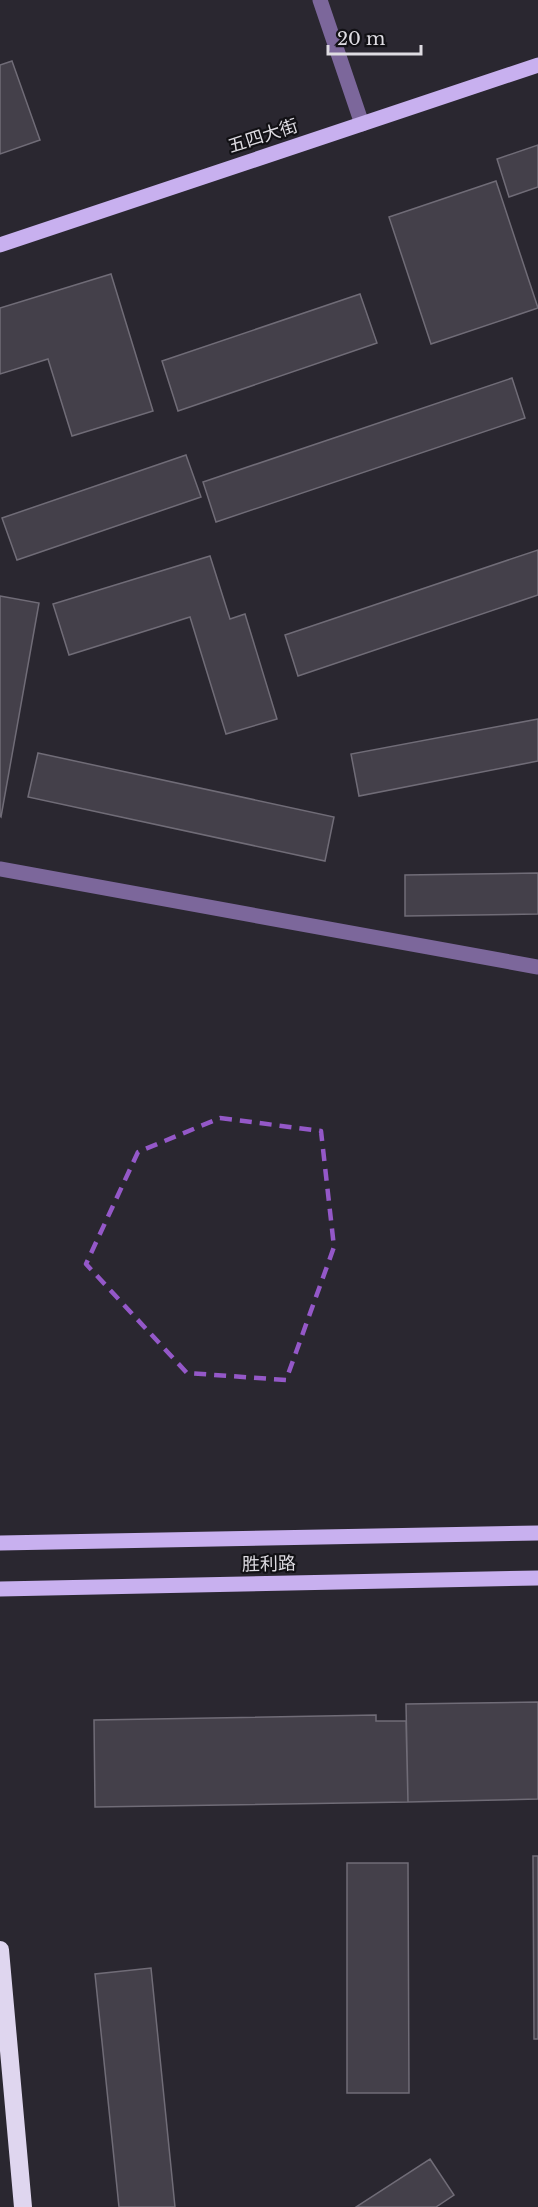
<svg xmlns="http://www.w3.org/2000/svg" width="538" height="2207" font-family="'Libre Baskerville','Noto Sans SC',serif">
<rect width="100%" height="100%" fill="#2a2730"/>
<!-- building -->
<path fill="#44404a" stroke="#706c77" stroke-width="1.5" d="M12 61 40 140 0 154V65Z
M538 145V187L509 197 497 159Z
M496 181 538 308 431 344 389 217Z
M111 274 153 411 72 436 48 359 0 374V308Z
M360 294 377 343 178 411 162 361Z
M512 378 525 418 216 522 203 482Z
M186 455 201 497 17 560 2 518Z
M538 550V595L298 676 285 635Z
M210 556 230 619 245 614 277 719 226 734 190 617 69 655 53 604Z
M0 596 39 603 1 817 0 816Z
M538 719V761L359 796 351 754Z
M38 753 334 817 325 861 28 797Z
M538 873V914L405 916V875Z
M538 1702V1799L408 1802 406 1704Z
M376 1715V1721H406L408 1802 95 1807 94 1720Z
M533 1856H538V2039H534Z
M347 1863H408L409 2093H347Z
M151 1968 175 2207H119L95 1974Z
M430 2159 454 2195 436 2207H356Z"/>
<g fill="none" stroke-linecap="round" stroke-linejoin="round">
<!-- minor -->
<path stroke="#7c679b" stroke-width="15" d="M320 0 362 124
M0 869 538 967"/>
<!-- major -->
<path stroke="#c8b0ef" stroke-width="15" d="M0 245 538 65
M0 1543 538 1533
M0 1589 538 1578"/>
<!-- highway -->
<path stroke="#dfd6ef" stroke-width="18" d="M0 1950 23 2207"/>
</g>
<!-- marked area -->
<path fill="none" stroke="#9458c8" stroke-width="4.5" stroke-dasharray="12 8" stroke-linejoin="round" d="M220 1118 321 1131 334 1247 286 1380 187 1373 86 1264 138 1152Z"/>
<g text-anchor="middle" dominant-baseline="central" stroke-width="4.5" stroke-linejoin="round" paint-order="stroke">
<!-- street labels -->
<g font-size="18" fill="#dedce2" stroke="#121115">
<text transform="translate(263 136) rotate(-18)">五四大街</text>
<text transform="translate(269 1564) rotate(-1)">胜利路</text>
</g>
</g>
<!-- scale -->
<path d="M328 45v9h93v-9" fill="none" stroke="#dedce2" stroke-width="3"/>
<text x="337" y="45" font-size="18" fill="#dedce2" stroke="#121115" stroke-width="4.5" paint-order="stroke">20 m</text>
</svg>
